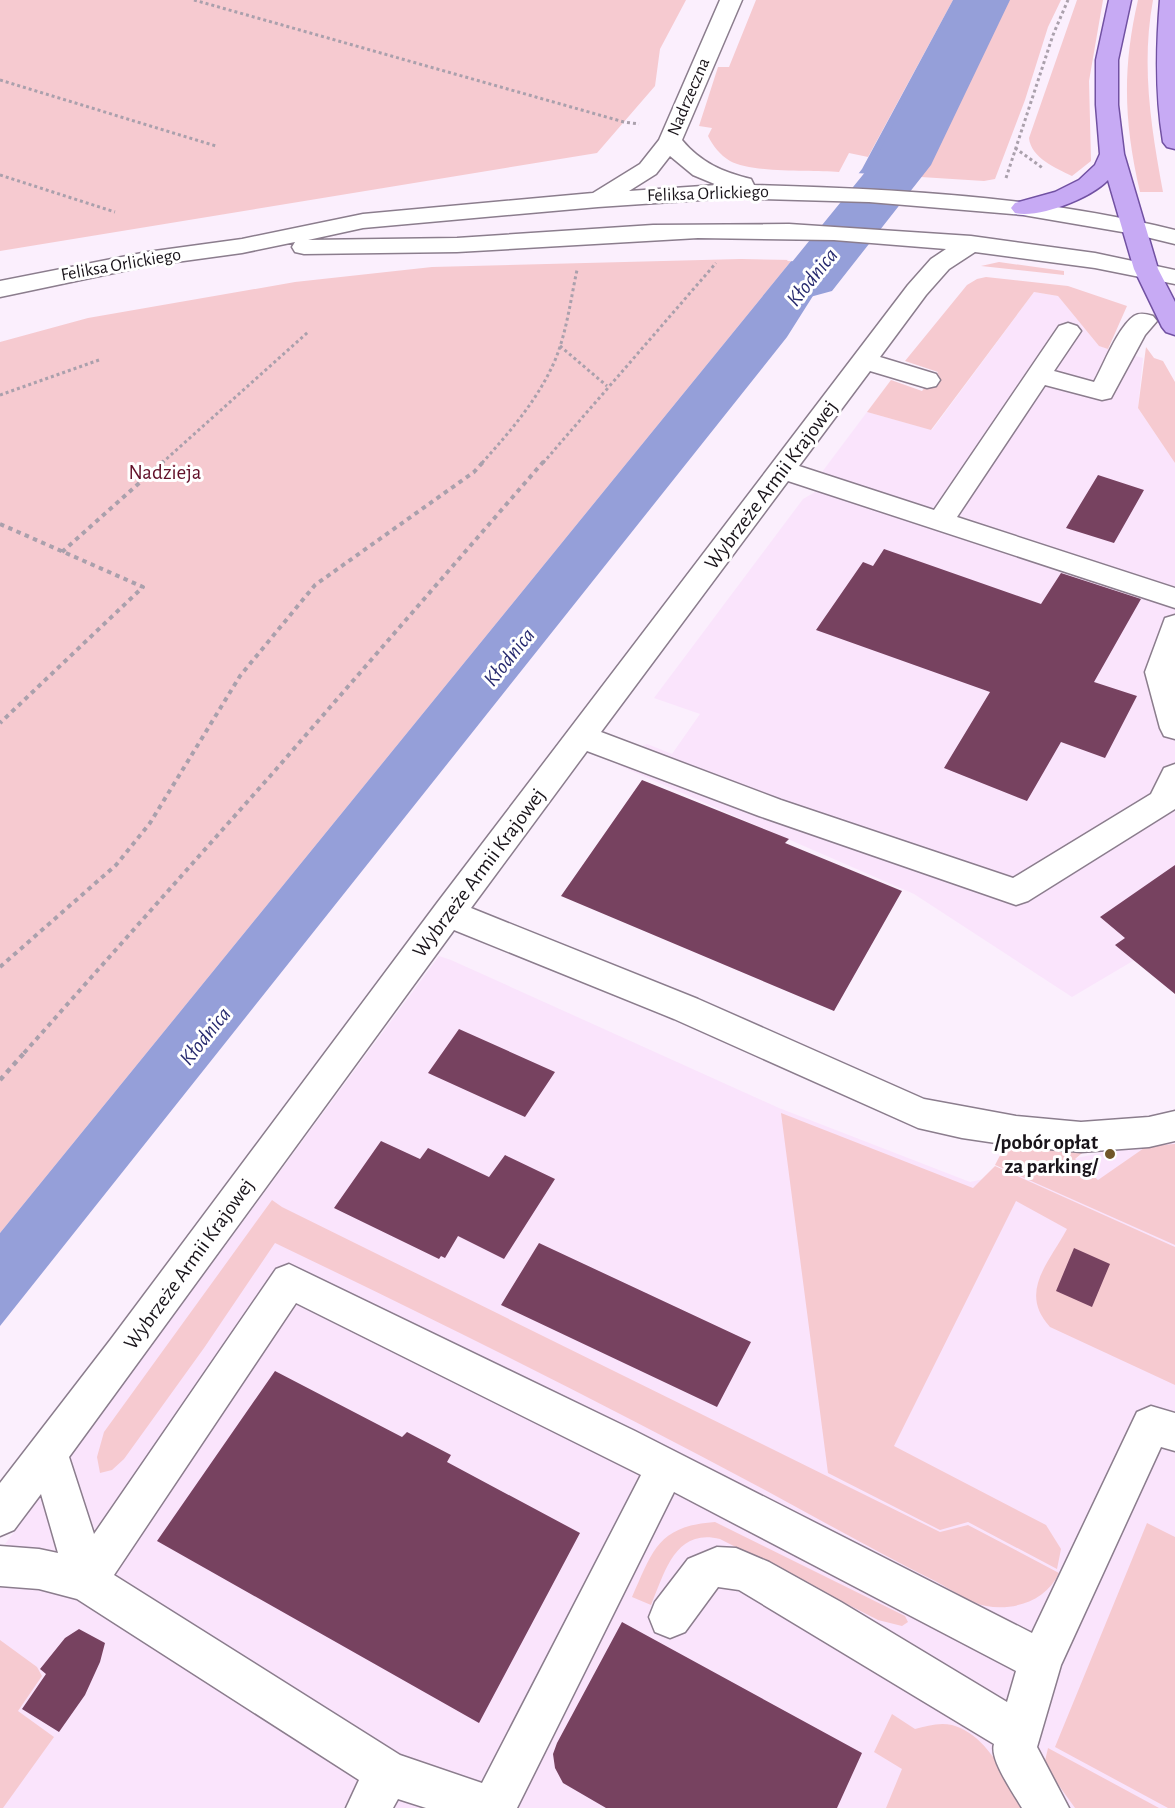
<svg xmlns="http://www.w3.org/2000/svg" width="1175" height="1808" font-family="'Alegreya Sans',sans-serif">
<rect width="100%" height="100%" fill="#fbeffd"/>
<!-- built -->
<path fill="#fae4fc" d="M1034 292 1058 296 1099 346 1143 358 1138 408 1175 463V936L1072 997 914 894 618 765 625 753 647 744 672 754 700 714 654 698 803 499 817 491 822 484V472L867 412 932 430Z
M439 956 451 960 779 1108 970 1182 1175 1136V1808H0V1551Z"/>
<!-- green -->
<path fill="#f6cad0" d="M0 0H686L660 49 655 86 597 153 0 251Z
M756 0H953L868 157 849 153 839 172C813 170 751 173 730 161 720 155 713 146 708 136L712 128 699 126 718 67H729Z
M1000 0H1061L1048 27 1025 100 995 179 984 181 889 175Z
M1077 0H1103L1089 81 1091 161 1072 176C1056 168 1031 158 1029 138Z
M1138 0H1153C1141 65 1151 127 1163 192H1140C1124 123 1122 69 1138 0Z
M741 259 792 260 0 1233V342L88 318 295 282 432 267Z
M999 262 1064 271V275L981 266Z
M986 277 1068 286 1127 306 1108 349 1099 346 1058 296 1034 292 931 430 867 412 891 380 922 391 938 372 905 361 967 285 977 279Z
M1146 347 1154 358 1163 361 1175 382V463L1138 408Z
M781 1113 973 1188 995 1166 1175 1247V1385L1050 1327C1018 1292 1049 1263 1067 1229L1016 1201 894 1446 1046 1525 1061 1549 1057 1569 968 1522 940 1530 828 1473Z
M1007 1142 1088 1148 1075 1159 1098 1180 1147 1146 1175 1144V1245L995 1165Z
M272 1200 282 1207 940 1532 968 1525 1059 1573C1046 1601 1014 1611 986 1606 970 1603 952 1590 937 1582 879 1553 822 1521 765 1490 604 1404 440 1322 275 1243L204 1348 124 1459 112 1470 100 1473 97 1457 104 1432Z
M715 1522 905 1616 908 1622 902 1626 878 1620 720 1539C675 1528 665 1572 651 1605L632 1597C653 1550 658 1526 715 1522Z
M1147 1523 1175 1537V1808H1168L1055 1747Z
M0 1640 37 1667 42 1676 18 1711 54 1737 3 1808H0Z
M892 1714 915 1729C927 1726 939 1722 952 1725 987 1734 1007 1779 1023 1808H886L902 1769 874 1752Z
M1048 1748 1159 1808H1075L1052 1776 1045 1761Z"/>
<!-- water -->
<path fill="#959fd9" d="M953 0H1000L787 337 0 1326V1233L792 260 862 169Z"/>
<!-- pier -->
<path fill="#fbeffd" d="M855 173 893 175 837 263 787 261Z"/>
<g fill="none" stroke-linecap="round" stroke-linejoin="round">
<!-- river -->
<path fill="#959fd9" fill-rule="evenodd" d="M956 0H1010L931 165 832 291 810 297 788 291 779 278 875 160Z"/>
</g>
<!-- building -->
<path fill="#774260" d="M1098 475 1144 490 1114 543 1066 528Z
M884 549 1041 604 1061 573 1141 599 1094 682 1137 696 1105 758 1061 742 1027 801 944 768 990 692 816 630 863 562 873 566Z
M642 780 789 839 785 843 902 891 834 1011 561 896Z
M1175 865V994L1115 945 1125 938 1100 917Z
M459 1029 555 1072 525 1117 428 1073Z
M381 1141 420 1159 428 1148 489 1177 505 1155 555 1179 504 1259 458 1236 445 1258 441 1256 439 1259 334 1208Z
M539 1243 751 1342 717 1407 501 1305Z
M1074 1248 1110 1264 1092 1307 1056 1291Z
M275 1371 402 1437 407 1432 451 1455 447 1462 580 1533 479 1723 157 1541Z
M622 1622 862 1753 837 1808H606L563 1783 555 1768 553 1754 557 1743Z
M79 1629 105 1643 100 1662 85 1695 59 1732 22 1709 46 1674 40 1669 65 1638Z"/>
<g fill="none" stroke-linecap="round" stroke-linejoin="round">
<!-- minor casing -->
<g stroke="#8b7d8d" stroke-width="3">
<path id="minor" d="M720 0H742L682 140C701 163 723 172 751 179L754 185C896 189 1037 196 1175 230V244L1134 234 1023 215 869 202 731 198 598 207 363 228 308 240 457 238 653 225 789 224 971 236 1095 253 1175 270V284L1095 268 975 252 949 269 926 295 880 357 936 374 940 380 936 386 927 388 870 371 799 466 934 510 1059 326 1068 323 1077 326 1081 331 1054 371 1094 382C1104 364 1118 327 1134 316 1140 312 1147 314 1153 316L1157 321 1145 335 1111 398 1102 400 1045 385 957 517 1175 588V608L788 481 601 732 781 800 1013 878 1151 794 1164 768 1175 764V809L1028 901 1016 905 759 816 587 751 471 908 698 999 924 1099 1016 1116 1081 1122 1149 1117 1175 1111V1141L1149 1147 1081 1152 1016 1146 962 1138 918 1128 674 1019 454 930 69 1457 94 1534 276 1269 289 1264 635 1431 1032 1633 1137 1412 1151 1406 1175 1413V1451L1161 1447 1061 1665 1037 1747 1069 1808H1022C1014 1794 989 1759 994 1744L739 1590 718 1587 685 1632 670 1638 655 1632 649 1617 655 1602 688 1559 717 1547 736 1548 769 1562 841 1602 1007 1702 1016 1671 674 1492 517 1808H426L398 1799 393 1808H346L359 1780 77 1599 39 1589 0 1586V1546L39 1549 58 1553 41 1494 14 1530 0 1536V1483L111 1339 437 903 908 285 931 259 946 249 834 240 698 238 457 252 304 254 295 252 292 247 295 242 242 253 147 266 0 297V281L147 252 242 239 363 214 593 193 640 164 659 140ZM670 156 693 175 717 185 629 191 656 174ZM296 1303 641 1475 482 1783 400 1755 114 1575Z
M1175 615V739L1164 736 1160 728 1145 672 1165 618Z"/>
</g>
<!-- major casing -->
<g stroke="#7151a2" stroke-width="3">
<path id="major" d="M1109 0H1131L1118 60V105L1124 154 1158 269 1175 302V335L1166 332 1162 327 1134 269 1108 180C1091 198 1038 219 1015 213L1011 208 1015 203 1055 192 1079 180 1095 165 1100 154 1096 105V60Z
M1160 0H1175V149L1167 147 1163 142C1155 94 1156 48 1160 0Z"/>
</g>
<!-- path-far2 -->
<path stroke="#aaa0ac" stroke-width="3" stroke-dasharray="3 3" stroke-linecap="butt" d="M194 0 624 122 639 124
M0 80 216 146
M1015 148 1044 169
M0 175 115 212
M1006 178 1053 35 1068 0
M560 346 607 386
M0 395 99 360
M162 463 308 332
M482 463C508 434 534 404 551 369 566 339 570 302 577 270
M543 463 716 263"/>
<!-- path-far1 -->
<path stroke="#aaa0ac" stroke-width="4" stroke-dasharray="4.5 4.5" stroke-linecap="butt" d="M0 524 143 587 0 723
M62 552 164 461
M0 967 116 865 150 823 240 676 315 585 474 472 484 461
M24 1053 272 774 544 461"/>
<!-- path -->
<path stroke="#aaa0ac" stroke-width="4.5" stroke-dasharray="5 5" stroke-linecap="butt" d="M0 1080 25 1052"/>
<!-- minor -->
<use href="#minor" fill="#fff" fill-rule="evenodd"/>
<!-- major -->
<use href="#major" fill="#c7aaf4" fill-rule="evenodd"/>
</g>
<!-- markers -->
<circle fill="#715628" stroke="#fff" stroke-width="2" cx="1110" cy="1154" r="6"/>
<g text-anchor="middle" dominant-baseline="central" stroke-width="6" stroke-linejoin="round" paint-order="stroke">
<!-- far-street labels -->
<g font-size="18" fill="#19141a" stroke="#fff">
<text transform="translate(689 97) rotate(-67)">Nadrzeczna</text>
<text transform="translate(708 194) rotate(-2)">Feliksa Orlickiego</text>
<text transform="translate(121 265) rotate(-10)">Feliksa Orlickiego</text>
</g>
<!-- park labels -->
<g font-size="21" fill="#621029" stroke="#fff">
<text x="165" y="472">Nadzieja</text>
</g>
<!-- street labels -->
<g font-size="21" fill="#19141a" stroke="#fff">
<text transform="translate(771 485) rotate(-53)">Wybrzeże Armii Krajowej</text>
<text transform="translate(479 873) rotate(-53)">Wybrzeże Armii Krajowej</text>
<text transform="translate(189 1264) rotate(-54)">Wybrzeże Armii Krajowej</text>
</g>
<!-- poi labels -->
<g font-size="21" font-weight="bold" fill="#19141a" stroke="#fff" text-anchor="end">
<text x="1098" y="1142">/pobór opłat<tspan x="1098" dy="24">za parking/</tspan></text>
</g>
<!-- water labels -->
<g font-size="22" font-style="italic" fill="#292c70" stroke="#fff">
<text transform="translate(812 277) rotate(-51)">Kłodnica</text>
<text transform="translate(509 657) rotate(-51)">Kłodnica</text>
<text transform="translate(205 1036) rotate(-51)">Kłodnica</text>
</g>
</g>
</svg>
